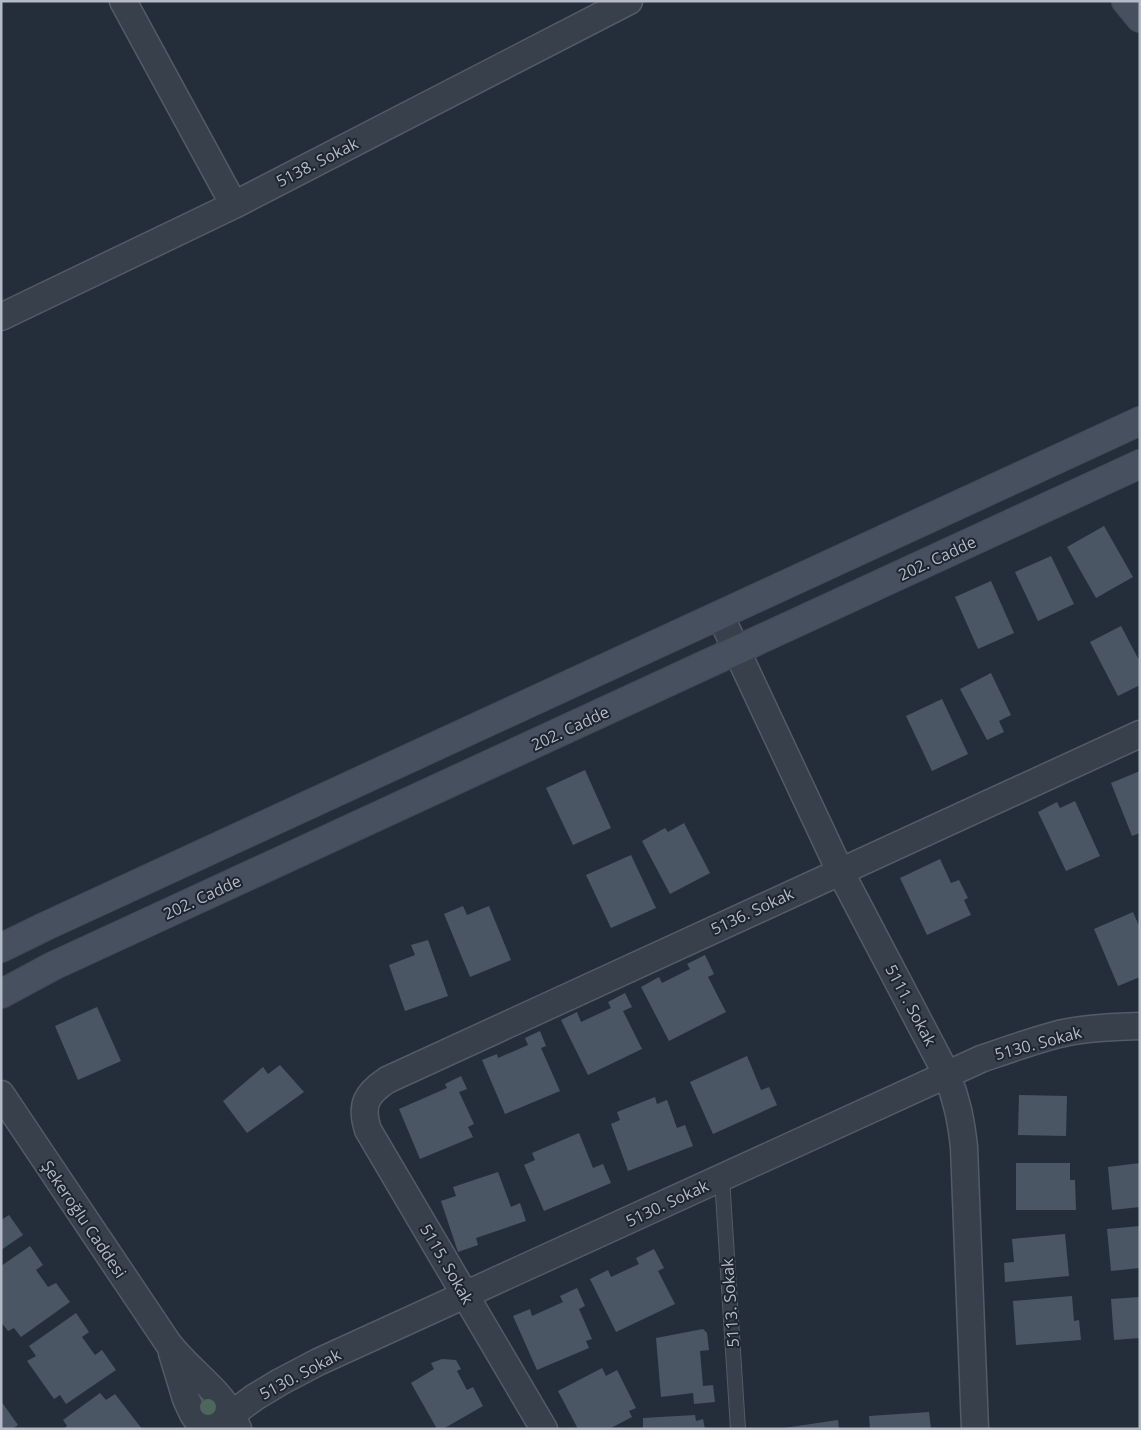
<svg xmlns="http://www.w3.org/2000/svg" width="1141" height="1430" font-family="'Open Sans',sans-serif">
<rect width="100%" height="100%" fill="#242e3b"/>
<!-- building -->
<path fill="#4b5665" d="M1104 526 1133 577 1096 598 1067 547Z
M1051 556 1074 604 1038 621 1015 572Z
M991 581 1014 633 978 649 955 597Z
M1121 626 1140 662V685L1118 696 1090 642Z
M991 673 1011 715 999 721 1004 732 987 740 960 689Z
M942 699 968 754 932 771 906 716Z
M585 770 611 828 573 845 546 788Z
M1140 771V833L1132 836 1111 783Z
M1075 801 1100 856 1066 871 1038 812 1057 802 1060 808Z
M684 823 710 873 670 894 642 841 665 828 668 832Z
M631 855 656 908 611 928 586 875Z
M940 859 951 883 959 880 968 898 964 900 971 915 927 935 900 878Z
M463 906 467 915 489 906 511 960 470 977 444 914Z
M1133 912 1140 928V977L1118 986 1094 929Z
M428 940 448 996 405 1011 389 965 415 955 411 945Z
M705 955 714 974 708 977 726 1012 669 1041 641 987 659 977 662 983 690 969 687 964Z
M625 993 632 1007 623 1011 642 1049 588 1075 561 1020 577 1012 581 1022 611 1008 608 1002Z
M97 1007 121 1061 78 1080 55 1026Z
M540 1031 546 1046 541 1048 560 1091 505 1114 482 1060 497 1054 498 1058 528 1045 525 1038Z
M747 1056 761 1090 769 1087 777 1105 713 1134 690 1082Z
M280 1065 304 1092 247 1133 223 1101 263 1067 268 1074Z
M461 1076 467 1089 459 1092 474 1124 468 1127 473 1137 420 1159 399 1109 447 1088 445 1084Z
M1019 1095 1067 1096 1066 1136 1018 1135Z
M655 1097 657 1104 667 1100 677 1128 685 1125 693 1146 628 1171 611 1124 620 1120 617 1112Z
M579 1133 593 1168 603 1164 611 1183 544 1211 524 1165 535 1160 532 1153Z
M1016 1163H1070V1180H1075L1076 1210H1016Z
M1140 1163V1207L1112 1210 1108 1167Z
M498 1172 511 1207 520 1203 526 1221 476 1238 478 1245 458 1252 441 1201 456 1196 453 1187Z
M9 1215 23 1235 1 1250V1220Z
M1140 1226V1268L1111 1271 1107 1229Z
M1065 1234 1069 1276 1005 1282 1004 1263 1014 1262 1012 1239Z
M30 1246 43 1265 36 1270 48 1287 56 1283 70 1302 21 1337 14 1328 8 1331 1 1322V1266Z
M654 1249 664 1268 658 1271 675 1304 616 1332 590 1279 608 1270 611 1277 639 1264 636 1258Z
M577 1288 585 1306 579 1309 592 1339 586 1341 589 1348 537 1370 513 1316 530 1309 532 1316 563 1302 560 1296Z
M1072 1296 1074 1321 1079 1320 1081 1340 1016 1345 1013 1301Z
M1140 1297V1338L1114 1340 1111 1299Z
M76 1313 89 1332 82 1337 95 1355 102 1350 116 1370 66 1404 60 1395 54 1399 27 1361 36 1356 29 1346Z
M703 1329 707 1333 709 1350 700 1351 703 1386 713 1385 715 1402 694 1404 693 1393 661 1397 656 1338Z
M442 1359 456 1360 461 1369 457 1371 467 1390 473 1387 483 1406 443 1429H437L411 1383 434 1369 431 1363Z
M602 1368 606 1376 617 1370 636 1408 629 1411 632 1417 609 1429H578L558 1391Z
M100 1393 106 1400 115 1394 142 1429H63L67 1426 63 1420Z
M1 1401 18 1425 12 1429H1Z
M929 1412 931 1429H870L869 1416Z
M695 1415 696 1421 703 1419 705 1429H643V1418Z
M838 1420 839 1429H784V1428Z"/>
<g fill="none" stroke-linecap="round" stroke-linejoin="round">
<!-- lane casing -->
<g stroke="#535b66" stroke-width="16">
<path id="lane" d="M722 1178 738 1429"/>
</g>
<!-- street casing -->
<g stroke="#535b66" stroke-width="29">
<path id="street" d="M123 1 234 205
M1 317 234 205 629 1
M720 615 840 871 947 1075C957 1100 961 1120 964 1147L975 1429
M1 1094 168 1343C191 1374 225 1391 238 1429
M172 1353 186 1399 193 1414 203 1429
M212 1429 255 1397 280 1382 318 1362 981 1059C1007 1050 1032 1041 1059 1034 1085 1028 1113 1027 1140 1026
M544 1429 368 1130C360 1105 366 1094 387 1080L1140 734"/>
</g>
<!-- secondary casing -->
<g stroke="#414954" stroke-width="30">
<path id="secondary" d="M1126 1 1140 18
M1 948 46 926 1140 421
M1 994 53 966 1140 464"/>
</g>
<!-- lane -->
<use href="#lane" stroke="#38404b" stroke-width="14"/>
<!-- street -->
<use href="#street" stroke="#38404b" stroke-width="26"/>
<!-- secondary -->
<use href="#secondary" stroke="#46505e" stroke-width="28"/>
</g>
<!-- trees -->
<circle fill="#4c675b" cx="208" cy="1407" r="8"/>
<g text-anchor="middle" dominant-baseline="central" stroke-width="4" stroke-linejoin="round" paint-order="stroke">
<!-- street labels -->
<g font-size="16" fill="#b4bbc7" stroke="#1d2530">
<text transform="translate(317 162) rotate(-27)">5138. Sokak</text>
<text transform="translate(937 558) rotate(-25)">202. Cadde</text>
<text transform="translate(570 728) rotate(-25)">202. Cadde</text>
<text transform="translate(202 897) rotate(-25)">202. Cadde</text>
<text transform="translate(752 911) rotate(-25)">5136. Sokak</text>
<text transform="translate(911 1005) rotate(62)">5111. Sokak</text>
<text transform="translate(1038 1043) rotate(-15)">5130. Sokak</text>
<text transform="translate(667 1203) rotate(-25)">5130. Sokak</text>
<text transform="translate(84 1219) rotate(56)">Şekeroğlu Caddesi</text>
<text transform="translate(447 1264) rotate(60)">5115. Sokak</text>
<text transform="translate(730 1303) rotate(-94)">5113. Sokak</text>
<text transform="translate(300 1374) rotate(-28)">5130. Sokak</text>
</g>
</g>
<!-- border -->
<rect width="1141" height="1430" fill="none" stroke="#b4bbc7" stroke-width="5"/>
</svg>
